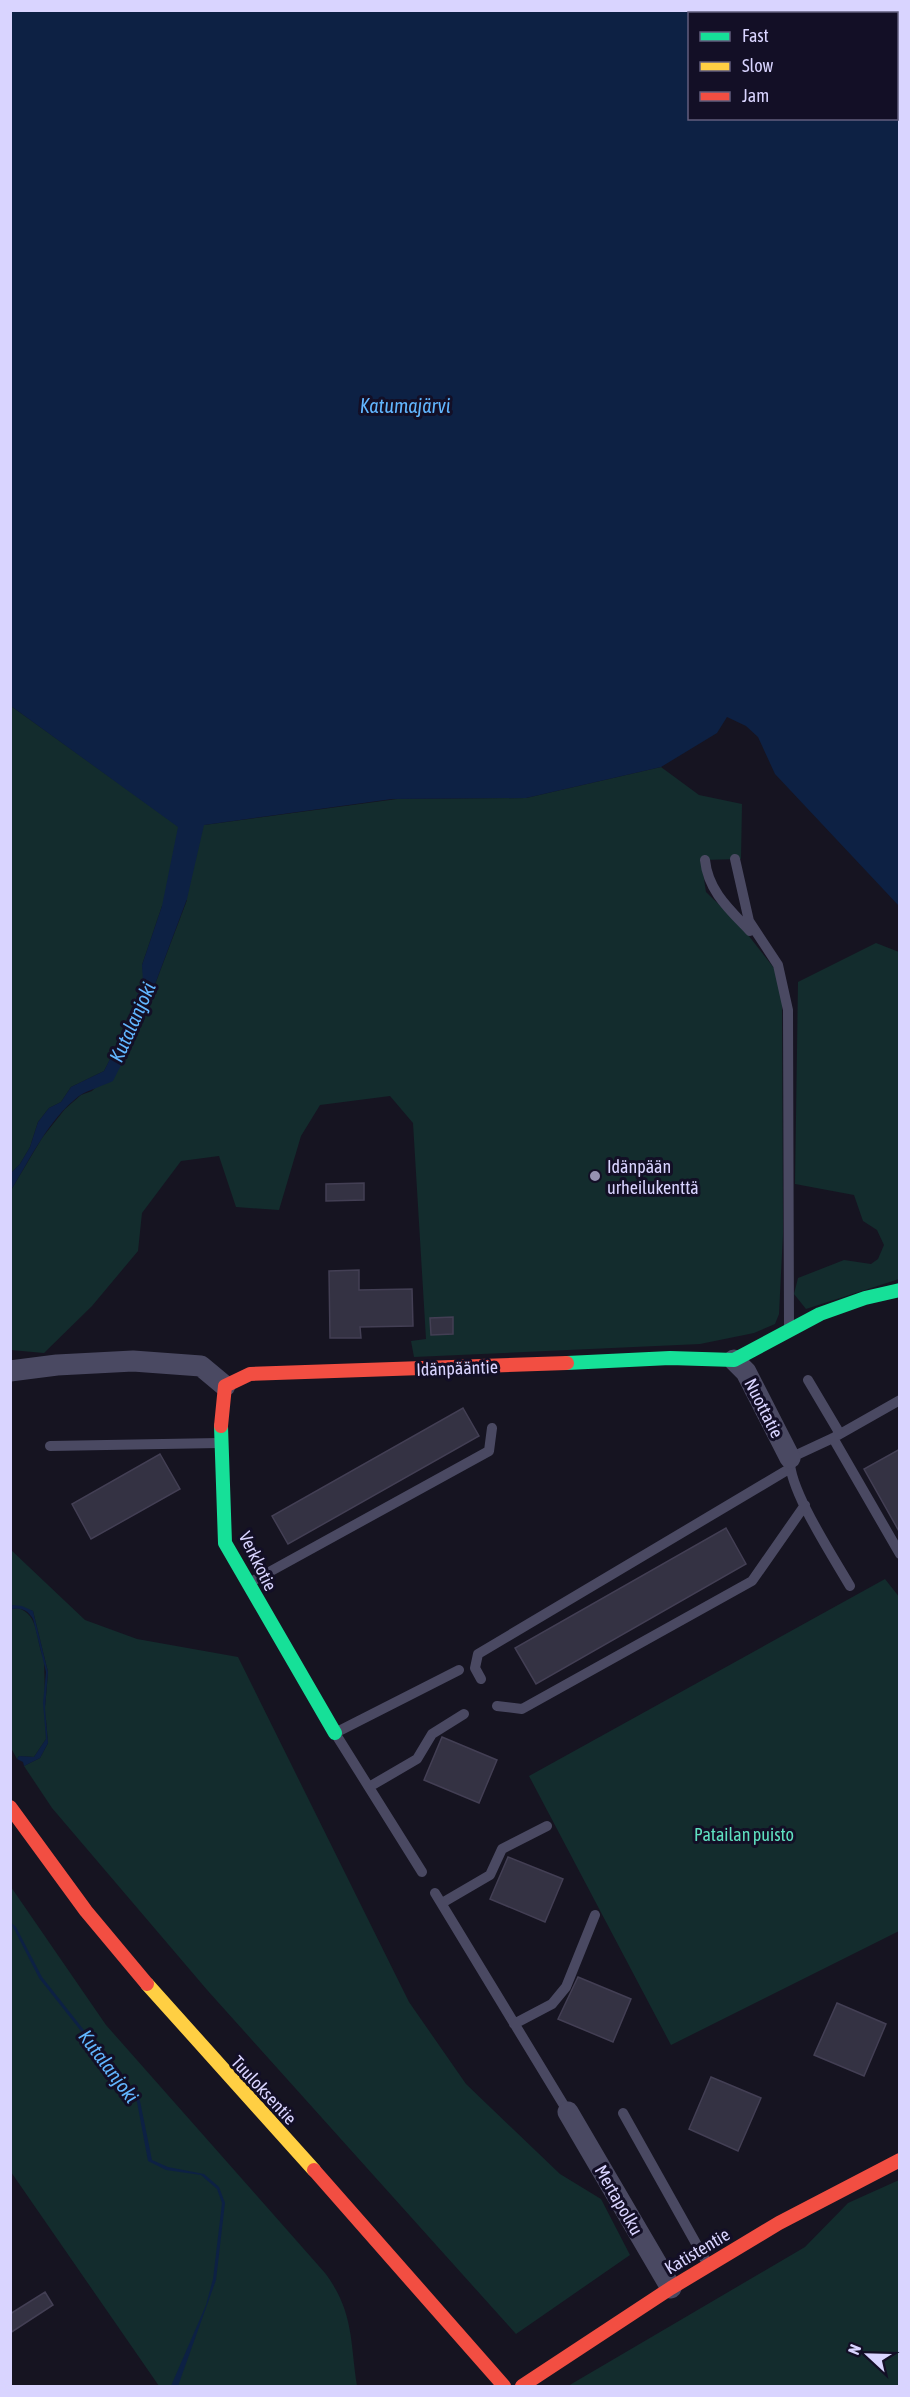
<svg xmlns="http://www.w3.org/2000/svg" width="910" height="2397" font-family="'Asap Condensed',sans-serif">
<rect width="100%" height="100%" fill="#161421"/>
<!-- green -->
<path fill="#132c2d" d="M11 706 178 826 204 825 397 799 526 798 661 767 699 795 742 804 741 859 701 860 706 892 741 926 774 968 782 999 783 1234 779 1314 775 1324 754 1333 700 1344 414 1357 411 1341 426 1339 413 1123 390 1096 320 1105 301 1136 279 1210 236 1207 219 1156 181 1161 142 1213 138 1251 92 1306 44 1353 11 1350V1190L42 1138 65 1109 81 1095 92 1091 124 1059 127 1041 154 987 187 900 162 906 142 965 146 985 144 993 104 1071 71 1087 61 1102 49 1108 38 1122 30 1147 20 1164 11 1173Z
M876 943 899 952V1279L806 1309 794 1294 798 1278 844 1260 871 1264 878 1259 884 1245 877 1230 863 1221 854 1195 795 1184 798 982Z
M10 1549 85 1620 137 1639 238 1657 409 2002 466 2084 560 2174 601 2199 630 2255 516 2334 208 1991 52 1808 24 1766 40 1758 48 1743 45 1708 48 1672 33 1611 11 1605Z
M885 1579 900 1598 899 1931 671 2045 529 1776Z
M18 1608C40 1615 35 1640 44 1659L46 1739 34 1757 19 1756 17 1759 11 1748V1609Z
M11 1887 106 2025 325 2273C354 2312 350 2341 357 2386H159L11 2172Z
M899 2180V2386H568L805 2247 848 2203Z"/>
<!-- water -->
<path fill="#0d2144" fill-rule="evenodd" d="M11 10 899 11V906L775 774 758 737 746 726 727 717 717 733 661 767 526 798 392 799 204 825 187 899 154 987 128 1041 124 1059 113 1081C103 1086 88 1090 79 1096 48 1120 31 1158 11 1190V1173L20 1164 30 1147 38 1122 49 1108 61 1102 71 1087 104 1071 137 1005V994L144 993 146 985 143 981 142 965 162 906 178 827 11 706ZM690 14H896V118H690Z
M11 1605 22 1606 33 1611 48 1672 45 1708 48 1743 40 1758 24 1766 23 1762 17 1759 19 1756 34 1757 46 1739 43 1703 46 1672 33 1619C28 1610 21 1607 11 1609Z
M11 1923 16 1927 42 1977 140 2101 152 2160 168 2167 204 2174 219 2187 225 2203 216 2280 178 2386H171L206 2305 213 2279 222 2203 217 2189 201 2175 166 2170 148 2161 137 2102 39 1978Z"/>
<!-- building -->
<path fill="#343243" stroke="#433f54" stroke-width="1.5" d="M364 1183V1200L326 1201V1184Z
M359 1270V1290L412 1289 413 1326 360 1327 361 1338H330L329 1271Z
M453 1317V1334L431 1335 430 1318Z
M463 1408 479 1436 288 1544 272 1516Z
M900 1449V1533L864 1469Z
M160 1454 180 1489 91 1539 72 1504Z
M726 1528 746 1564 536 1684 515 1648Z
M442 1737 497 1760 479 1803 424 1780Z
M508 1857 563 1879 545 1922 490 1899Z
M578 1977 631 1999 613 2042 558 2019Z
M837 2003 886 2024 864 2076 814 2055Z
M711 2077 761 2098 738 2151 689 2129Z
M45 2292 53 2305 10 2333V2314Z"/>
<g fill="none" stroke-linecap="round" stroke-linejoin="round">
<!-- lane -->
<path stroke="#4a4962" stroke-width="10" d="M735 859 749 921 778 965 788 1010 789 1329
M705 860C708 891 730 910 750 931
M808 1380 840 1434
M833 1438 900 1554
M50 1446 219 1443
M251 1582 489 1451 492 1428
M850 1586C834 1558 787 1487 790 1458L833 1438 900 1400
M481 1679 475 1668 478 1654 789 1469
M497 1706 522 1709 752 1581 805 1505
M369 1787 417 1759 432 1734 464 1714
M422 1872 335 1733 459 1670
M435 1893 568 2112
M442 1903 490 1875 502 1849 547 1826
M514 2024 552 2004 566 1987 595 1915
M623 2113 707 2263"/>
<!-- street -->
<path stroke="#4a4962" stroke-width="21" d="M734 1360 746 1372 790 1458
M10 1371 57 1365 133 1361 201 1366 225 1386
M568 2112 671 2288"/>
<!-- fast -->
<path stroke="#16e098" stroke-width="14" d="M567 1363 670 1358 734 1360 820 1314 865 1298 900 1290
M221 1426 225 1543 335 1733"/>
<!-- slow -->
<path stroke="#ffcf43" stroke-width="14" d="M147 1984 314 2170"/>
<!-- jam -->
<path stroke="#f24e42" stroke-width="14" d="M221 1426 225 1386 250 1374 567 1363
M10 1807 86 1911 147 1984
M314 2170 504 2386
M522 2386 671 2288 779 2223 900 2160"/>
</g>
<!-- markers -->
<circle fill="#9591b1" stroke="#130f26" stroke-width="2" cx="595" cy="1176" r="6"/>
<g text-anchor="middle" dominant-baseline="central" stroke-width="6" stroke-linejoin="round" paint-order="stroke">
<!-- poi labels -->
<g font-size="18" fill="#d9d4ff" stroke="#130f26" text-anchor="start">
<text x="607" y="1166">Idänpään<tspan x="607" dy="21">urheilukenttä</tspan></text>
</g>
<!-- street labels -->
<g font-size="18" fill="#d9d4ff" stroke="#130f26">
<text transform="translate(457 1368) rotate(-2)">Idänpääntie</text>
<text transform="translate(764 1408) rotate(63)">Nuottatie</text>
<text transform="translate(258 1561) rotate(64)">Verkkotie</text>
<text transform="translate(264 2090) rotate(47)">Tuuloksentie</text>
<text transform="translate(619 2200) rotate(60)">Mertapolku</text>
<text transform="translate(697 2251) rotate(-31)">Katistentie</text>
</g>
<!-- park labels -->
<g font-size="18" fill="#5fe0c0" stroke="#130f26">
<text x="744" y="1834">Patailan puisto</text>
</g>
<!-- water labels -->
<g font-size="20" font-style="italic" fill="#62b6ff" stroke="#130f26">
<text x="405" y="405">Katumajärvi</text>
<text transform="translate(132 1022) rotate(-66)">Kutalanjoki</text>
<text transform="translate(109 2066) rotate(53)">Kutalanjoki</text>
</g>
</g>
<!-- border -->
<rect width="910" height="2397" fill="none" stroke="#d9d4ff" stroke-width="24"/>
<!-- legend -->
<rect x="688" y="12" width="210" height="108" fill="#130f26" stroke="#625e7d" stroke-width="1.5"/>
<rect x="700" y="32" width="30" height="9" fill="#16e098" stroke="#625e7d" stroke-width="1.5"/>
<text x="742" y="42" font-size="18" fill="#d9d4ff">Fast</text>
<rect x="700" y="62" width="30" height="9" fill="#ffcf43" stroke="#625e7d" stroke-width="1.5"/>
<text x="742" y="72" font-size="18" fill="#d9d4ff">Slow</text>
<rect x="700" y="92" width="30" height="9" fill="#f24e42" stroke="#625e7d" stroke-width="1.5"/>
<text x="742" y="102" font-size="18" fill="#d9d4ff">Jam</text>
<!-- north arrow -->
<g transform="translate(868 2355) rotate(292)" stroke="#130f26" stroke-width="4.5" paint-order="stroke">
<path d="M0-4.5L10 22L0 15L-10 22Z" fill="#d9d4ff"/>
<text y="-9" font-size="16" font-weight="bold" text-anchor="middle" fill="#d9d4ff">N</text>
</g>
</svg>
